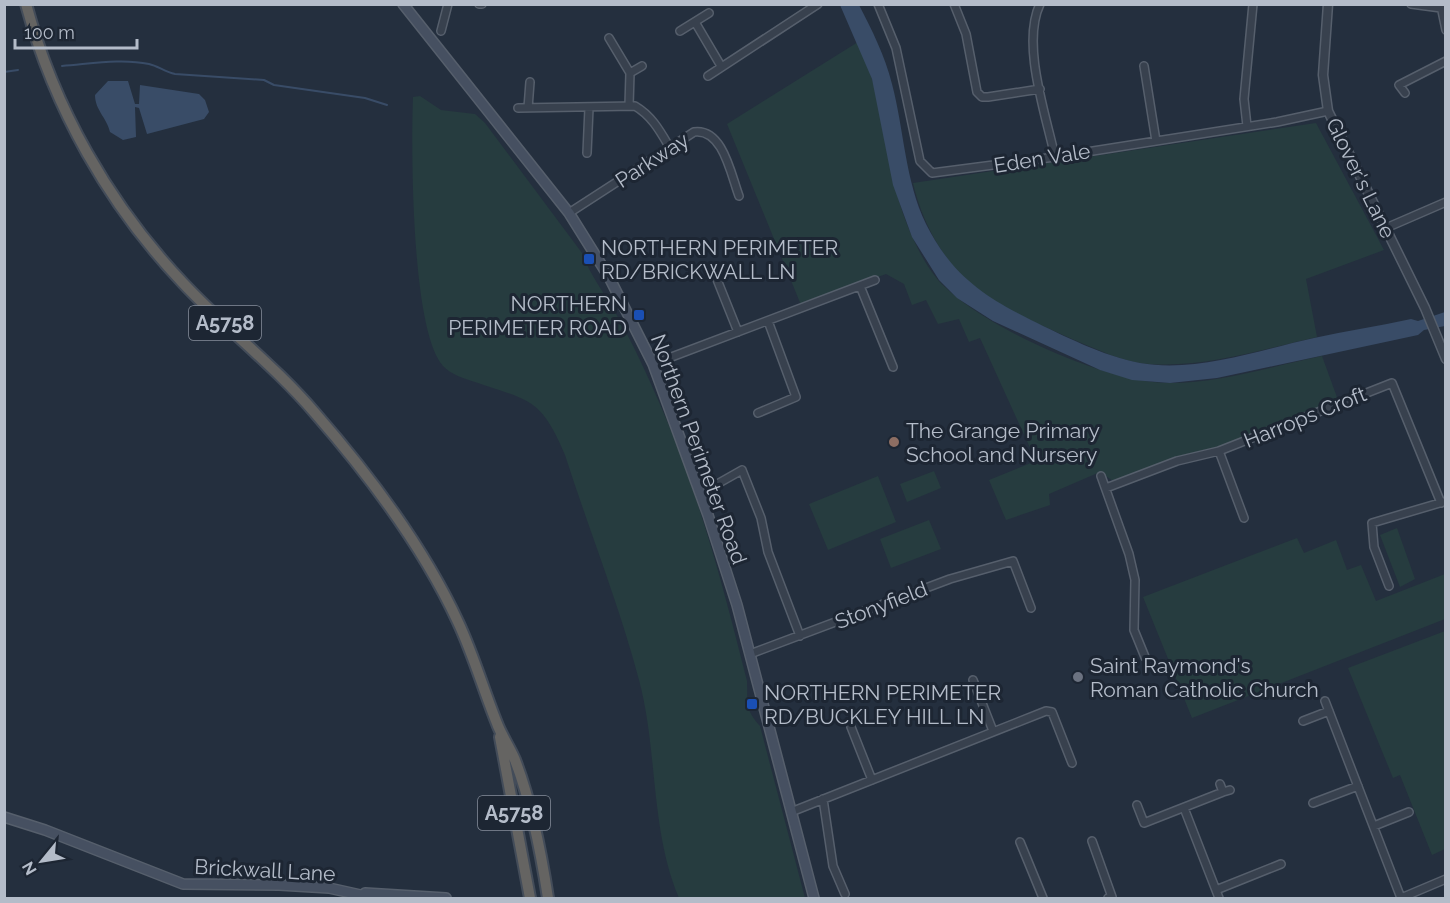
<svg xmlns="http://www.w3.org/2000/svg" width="1450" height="903" font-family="Raleway,sans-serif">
<rect width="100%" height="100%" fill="#242f3e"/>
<!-- green -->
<path fill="#263c3f" d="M858 42C865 59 872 76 876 93 888 143 891 191 913 238 919 252 928 268 938 280 979 326 1109 384 1170 383 1221 383 1273 366 1322 356L1338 400 1217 449 1176 458 1113 481 1100 472 1049 494 1050 505 1006 520 989 480 1036 461 980 338 969 342 959 319 938 324 926 300 912 305 904 284 886 274 801 305 727 124Z
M420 96 441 110 475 114 485 123 582 253C590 275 603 291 615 312 631 340 646 372 659 402 699 493 723 586 747 681 748 703 744 708 760 726L805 898H679C650 830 658 751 639 680 619 604 589 530 565 455 541 398 530 401 475 382 465 379 450 374 443 366 411 330 411 148 413 97Z
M1316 123 1384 250 1306 279 1317 337C1263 349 1206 368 1150 364 1124 363 1097 349 1072 339 1042 325 1010 313 982 294 947 270 922 223 913 183Z
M934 471 941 488 907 502 900 484Z
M878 476 896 522 828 550 809 504Z
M929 520 941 549 891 568 880 539Z
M1397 528 1415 579 1400 587 1380 535Z
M1297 538 1304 553 1336 540 1347 570 1361 565 1376 601 1445 574V619L1192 718 1143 597Z
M1445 631V849L1432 855 1400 775 1393 778 1348 668Z"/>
<!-- water -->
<path fill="#394c67" d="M840 5H859C872 30 885 56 892 84 904 129 905 181 926 224 951 274 983 296 1031 320 1064 336 1103 356 1140 363 1196 373 1259 350 1314 338 1346 331 1379 326 1411 319L1418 321 1445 312V326L1424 330 1418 335 1217 378 1170 383 1132 380 1100 370 993 321 957 298 939 280 912 237 893 185 872 79Z
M108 81H128L135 104H139L140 85 199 94 205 100 209 112 204 119 147 134 139 108 135 107 136 137 123 140 110 132C107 118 95 110 95 95Z"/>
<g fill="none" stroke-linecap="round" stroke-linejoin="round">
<!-- stream -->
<path stroke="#394c67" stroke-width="2" d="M62 66C90 64 121 58 149 64 158 66 165 72 175 74L264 80 274 85 365 98 387 105
M4 72 18 70"/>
<!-- minor casing -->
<g stroke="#565f6c" stroke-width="10">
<path id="minor" d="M479 4H482
M878 4 896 48 920 161 932 173 1055 157 1277 122 1328 111
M954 4 966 34 977 92 982 97H988L1040 89
M1040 4C1021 44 1046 115 1055 157
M1411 4 1441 8
M1441 6 1446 30
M695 22 721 66
M441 31 448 4
M680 31 709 13
M609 38 630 73 629 106
M1144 66 1156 141
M630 73 642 66
M708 76 818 4
M1405 93 1399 85 1446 61
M518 108 635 106C652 116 660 131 670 148
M528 108 530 82
M1247 126 1244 99 1253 4
M587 153 589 108
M569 213 694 132C723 128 731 175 739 196
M1386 228 1446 202
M712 267 738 332
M860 286 893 367
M653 364 875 280
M758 413 796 397 768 321
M1219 451 1244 518
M1101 476 1129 554 1135 580 1134 630 1145 657
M719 483 742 470 761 518 768 552 800 636
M1106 488 1177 461 1219 451 1392 383 1441 503
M1389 586 1374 547 1372 523 1443 502
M750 654 950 579 1013 561 1031 608
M973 680 993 731
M1325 701 1401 898
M1303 721 1329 711
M851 727 872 780
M1220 784 1223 792 1230 790
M823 799 833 866 845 894
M1313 803 1358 786
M1137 805 1144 823 1223 792
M1184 808 1219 898
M791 812 1046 711 1052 712 1072 763
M1374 826 1409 812
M1092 841 1112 897 1108 898
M1020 842 1043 898
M1216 890 1281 864
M1401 898 1446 879"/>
</g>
<!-- tertiary casing -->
<g stroke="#565f6c" stroke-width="11">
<path id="tertiary" d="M1328 4 1323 75 1328 111 1425 308 1446 359"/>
</g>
<!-- secondary casing -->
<g stroke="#565f6c" stroke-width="12">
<path id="secondary" d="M403 4 569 213 609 277 653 364 708 515 737 605 814 898
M4 817 45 830 183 884 279 885 329 888 374 898
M365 893 446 898"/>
</g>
<!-- trunk casing -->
<g stroke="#434c59" stroke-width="14">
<path id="trunk" d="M26 4C54 108 109 205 183 283 225 328 275 366 315 413 370 476 423 546 458 622 474 656 484 692 498 726 503 738 510 748 515 760 532 804 541 852 548 898
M500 737 530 898"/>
</g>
<!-- minor -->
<use href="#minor" stroke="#38414e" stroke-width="7"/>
<!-- tertiary -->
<use href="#tertiary" stroke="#38414e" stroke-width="8"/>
<!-- secondary -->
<use href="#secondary" stroke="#465061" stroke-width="9"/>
<!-- trunk -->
<use href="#trunk" stroke="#656462" stroke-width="10"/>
</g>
<!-- markers -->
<g fill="#1a4fb4" stroke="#1d2633" stroke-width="2">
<rect x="583" y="253" width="12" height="12" rx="3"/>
<rect x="633" y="309" width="12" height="12" rx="3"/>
<rect x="746" y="698" width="12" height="12" rx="3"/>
</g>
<circle fill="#8d6e63" stroke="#1d2633" stroke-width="2" cx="894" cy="442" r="6"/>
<circle fill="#6b7280" stroke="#1d2633" stroke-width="2" cx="1078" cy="677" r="6"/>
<g text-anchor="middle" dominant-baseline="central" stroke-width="6" stroke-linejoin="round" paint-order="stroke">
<!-- shield labels -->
<g fill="#1d2633" stroke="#878f9c" stroke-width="1.5">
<rect x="189" y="306" width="72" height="34" rx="4.5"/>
<rect x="478" y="796" width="72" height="34" rx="4.5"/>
</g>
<g font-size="20" font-weight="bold" fill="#b4bcc9">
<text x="225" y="323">A5758</text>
<text x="514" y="813">A5758</text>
</g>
<!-- street labels -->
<g font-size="21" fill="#b4bcc9" stroke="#1d2633">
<text transform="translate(1042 158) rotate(-9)">Eden Vale</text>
<text transform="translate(652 160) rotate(-33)">Parkway</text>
<text transform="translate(1361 178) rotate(64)">Glover's Lane</text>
<text transform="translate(1305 417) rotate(-22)">Harrops Croft</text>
<text transform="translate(699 449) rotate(70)">Northern Perimeter Road</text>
<text transform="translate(881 605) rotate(-21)">Stonyfield</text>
<text transform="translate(265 870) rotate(3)">Brickwall Lane</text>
</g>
<!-- poi labels -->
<g font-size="21" fill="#b4bcc9" stroke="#1d2633" text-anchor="start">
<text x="601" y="247">NORTHERN PERIMETER<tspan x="601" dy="24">RD/BRICKWALL LN</tspan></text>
<text x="627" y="303" text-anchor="end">NORTHERN<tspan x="627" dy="24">PERIMETER ROAD</tspan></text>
<text x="906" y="430">The Grange Primary<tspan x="906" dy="24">School and Nursery</tspan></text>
<text x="1090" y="665">Saint Raymond's<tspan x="1090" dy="24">Roman Catholic Church</tspan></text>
<text x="764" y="692">NORTHERN PERIMETER<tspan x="764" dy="24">RD/BUCKLEY HILL LN</tspan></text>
</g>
</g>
<!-- border -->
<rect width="1450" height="903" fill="none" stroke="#b4bcc9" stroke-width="12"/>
<!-- north arrow -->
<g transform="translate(42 861) rotate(240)" stroke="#1d2633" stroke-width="4.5" paint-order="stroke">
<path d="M0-4.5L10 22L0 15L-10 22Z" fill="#b4bcc9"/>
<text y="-9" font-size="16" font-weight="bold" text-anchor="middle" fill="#b4bcc9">N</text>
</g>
<!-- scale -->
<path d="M15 39v9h122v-9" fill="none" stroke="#b4bcc9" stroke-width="3"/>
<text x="24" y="39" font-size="18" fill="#b4bcc9" stroke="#1d2633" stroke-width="4.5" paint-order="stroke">100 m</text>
</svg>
